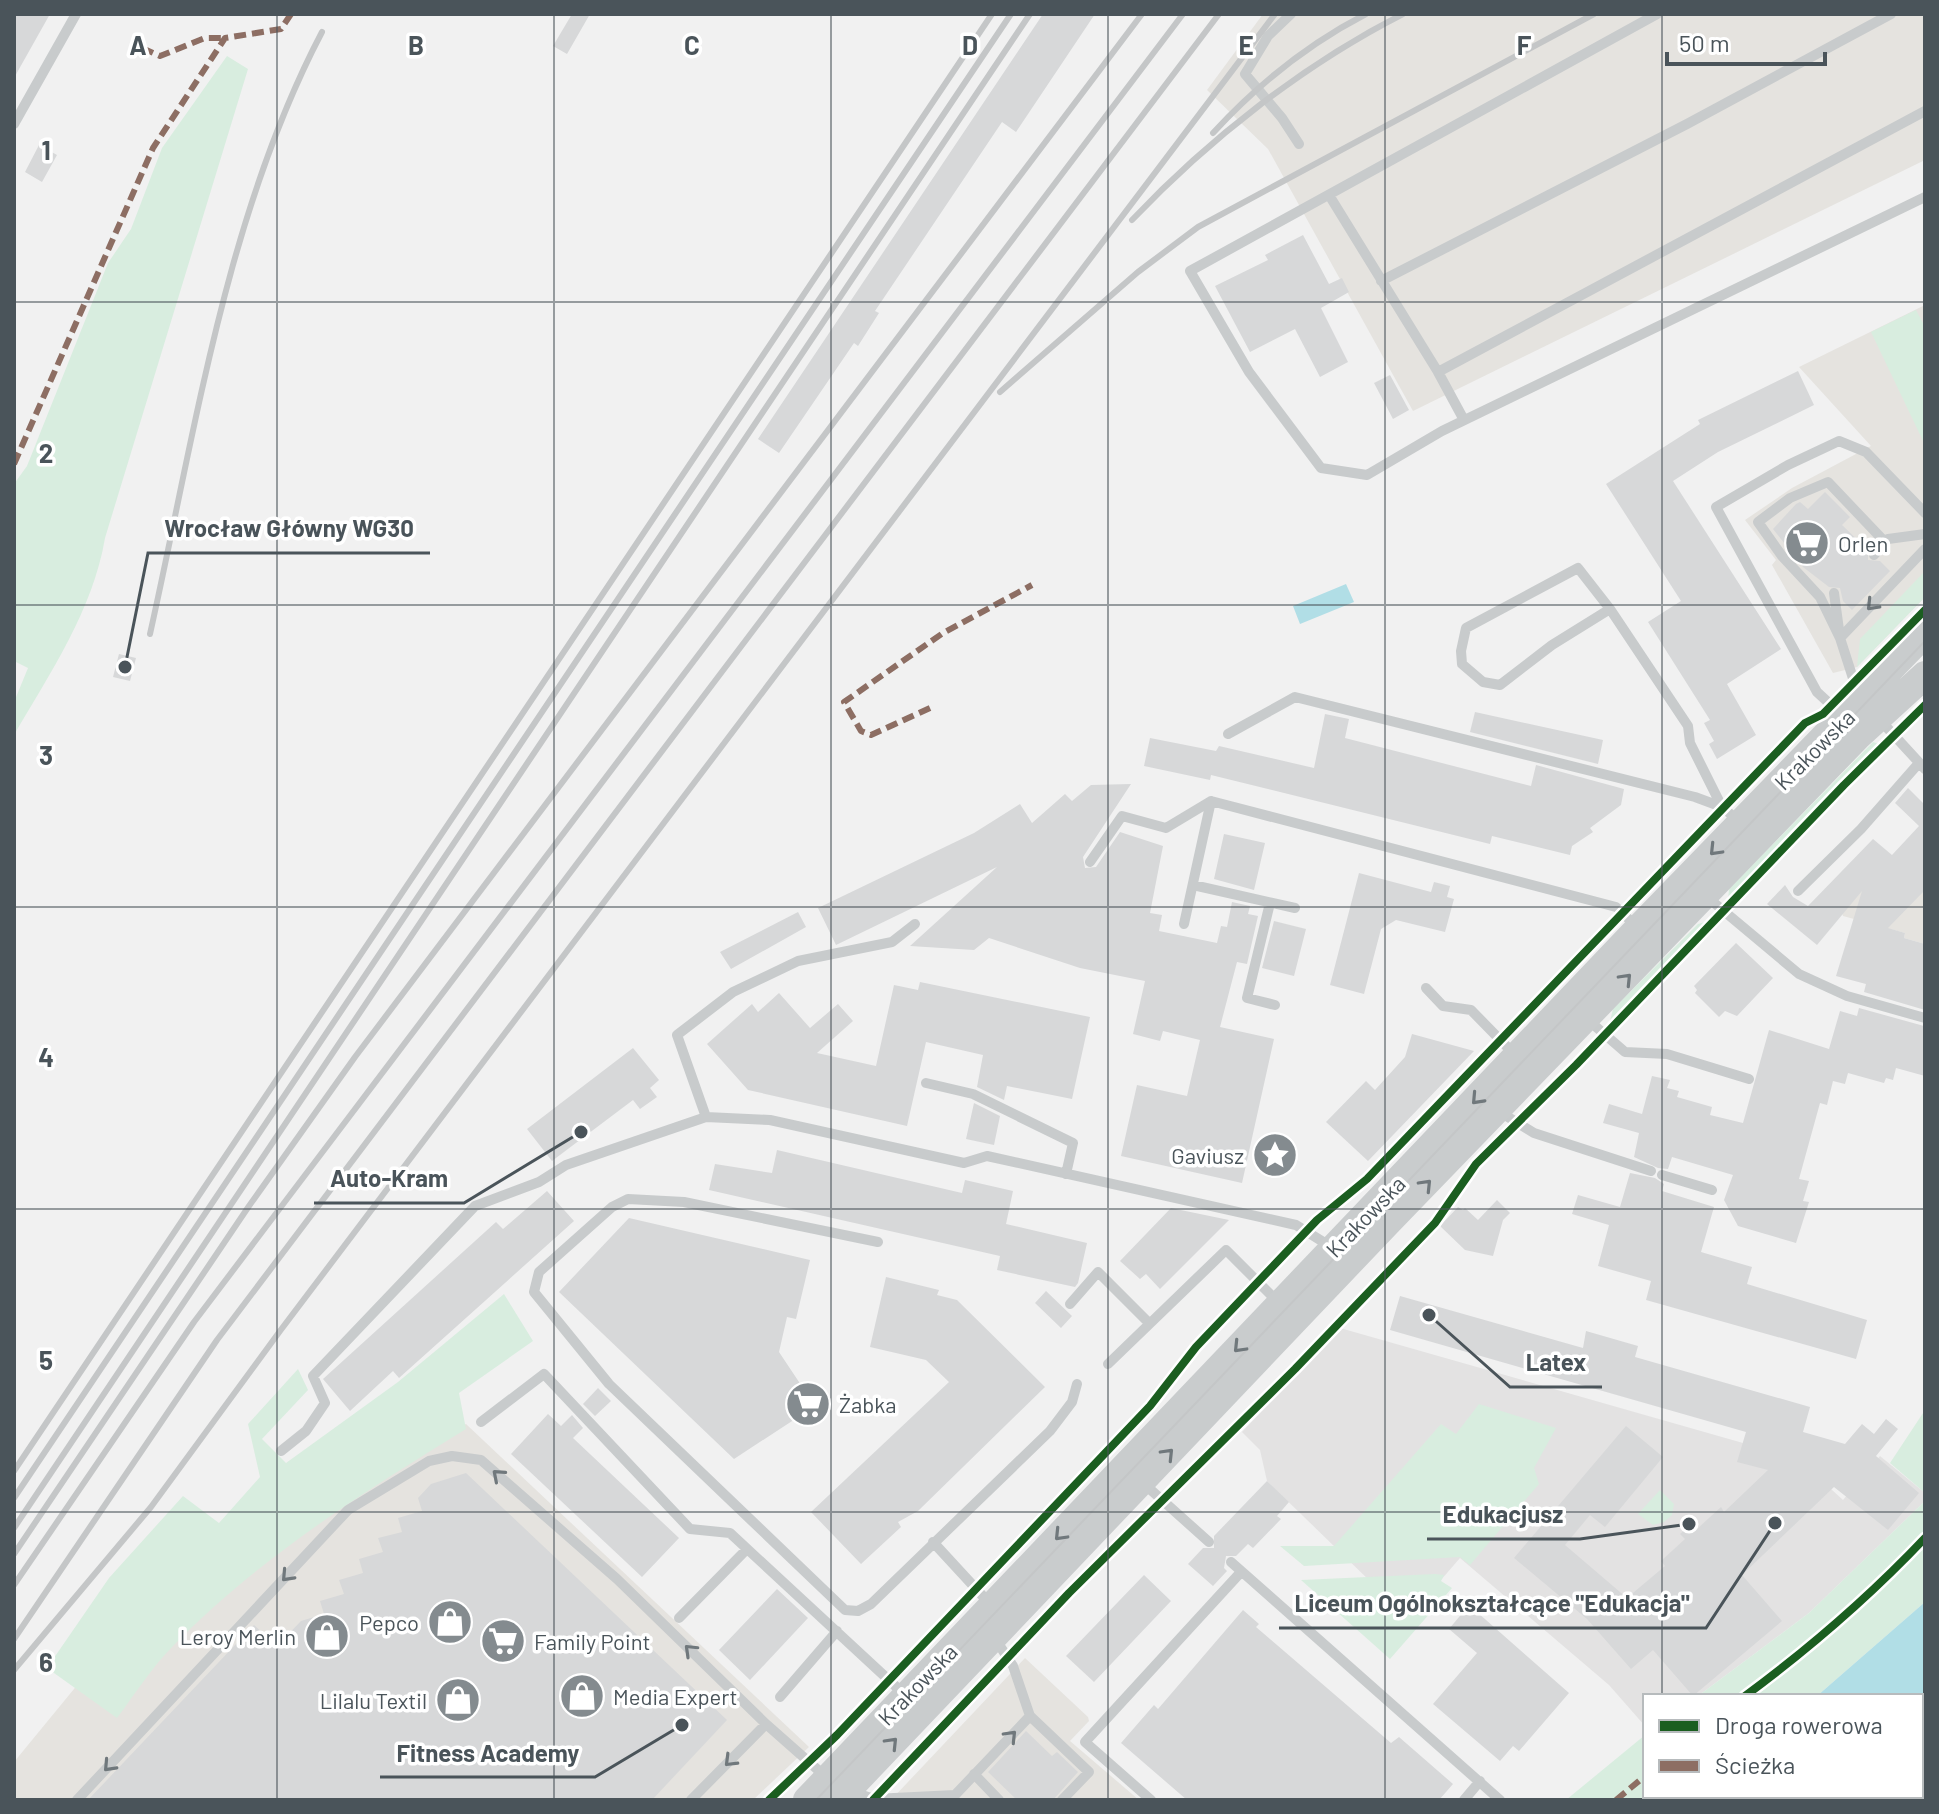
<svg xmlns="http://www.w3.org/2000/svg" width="1939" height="1814" font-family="Barlow,sans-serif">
<rect width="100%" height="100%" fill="#f1f1f1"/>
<!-- commercial -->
<path fill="#e5e3df" d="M1263 14H1925V160L1413 411 1268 149 1207 90Z
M1925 305V597L1857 667 1833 673 1772 565 1776 560 1745 520 1792 488 1871 446 1799 367Z
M1925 853V944L1904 938 1905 933 1843 916 1841 910 1889 860Z
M466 1424 809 1747 753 1800H14V1762L97 1661 387 1459Z
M1025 1658 1088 1717 1089 1721 1070 1741 1139 1800H891Z"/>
<!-- education -->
<path fill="#e3e2e2" d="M1340 1328 1743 1443 1831 1489 1843 1500 1880 1456 1925 1493V1501L1809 1613 1698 1696H1645V1726L1609 1685 1460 1558 1408 1618 1267 1481 1260 1450 1242 1432Z"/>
<!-- green -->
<path fill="#d8eddf" d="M227 56 248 69 105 538C93 610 50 673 14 735V702L28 668 14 661V484L27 466 108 263 131 229 162 148Z
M1916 310 1925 327V445L1871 332Z
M1925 571V597L1857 667 1860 639Z
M1873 742 1879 744 1728 901 1729 889Z
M1709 921 1609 1025 1613 1009 1698 924Z
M504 1294 533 1341 459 1393 466 1429C362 1493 259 1558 173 1646 152 1667 135 1694 117 1718L47 1668 109 1578 183 1496 219 1523 260 1477 248 1424 298 1369 308 1390 262 1439 286 1463 398 1382Z
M1479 1404 1556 1428 1534 1468 1539 1484 1470 1565 1460 1557 1304 1566 1280 1546H1334L1441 1424 1456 1434Z
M1925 1410V1493L1890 1463Z
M1660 1490 1674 1504 1672 1515 1664 1522 1653 1525 1638 1514Z
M1925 1501V1602L1817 1696H1698L1809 1613Z
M1435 1574 1444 1575 1441 1581 1452 1588 1390 1659 1301 1580Z
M1645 1735V1796H1697L1692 1800H1566Z"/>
<!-- water -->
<path fill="#b1dee6" d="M1346 584 1354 602 1300 624 1293 606Z
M1925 1602V1800H1692L1697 1796H1921V1696H1817Z"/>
<!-- building -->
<path fill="#d7d8d9" d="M14 14H50L14 78Z
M572 14H590L567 54 553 46Z
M1043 14H1095L1016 132 1002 122 875 311 879 313 858 346 854 343 779 453 758 439Z
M39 145 57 155 42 182 25 172Z
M1303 235 1329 284 1342 278 1349 292 1321 308 1348 362 1320 377 1295 329 1250 352 1215 286 1268 260 1265 255Z
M1798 371 1814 405 1718 452 1673 481 1781 649 1727 684 1756 735 1717 759 1709 744 1714 741 1704 723 1710 720 1648 622 1681 601 1606 484 1700 424 1698 420Z
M1390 375 1409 410 1393 419 1374 383Z
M1825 492 1850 517 1842 525 1868 550V560L1880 561 1890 571 1852 610 1843 601 1840 588 1829 587 1803 567 1773 529 1796 504 1800 502 1808 509Z
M119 654 136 658 130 681 113 677Z
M1475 712 1603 740 1598 764 1470 732Z
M1325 714 1349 719 1345 738 1531 786 1536 765 1624 789 1621 805 1590 828 1593 832 1572 846 1570 855 1492 836 1490 844 1211 775 1210 780 1144 766 1150 738 1216 751 1219 746 1314 768Z
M1131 784 1083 857 1085 868 1096 867 1120 832 1163 846 1150 913 1162 915 1159 931 1217 943 1221 926 1227 927 1232 902 1250 906 1248 914 1258 916 1247 964 1237 962 1220 1027 1274 1039 1242 1183 1121 1156 1137 1085 1187 1096 1200 1040 1163 1031 1160 1041 1133 1034 1145 981 1080 968 989 938 974 950 910 946 997 867 836 945 818 908 974 833 1020 804 1032 823 1065 794 1072 801 1091 785Z
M1908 788 1925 805V890L1888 928 1905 933 1904 938 1925 944V1010L1864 992 1866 984 1836 976 1862 891 1817 945 1767 904 1785 885 1793 897 1808 906 1873 839 1892 855 1919 826 1895 803Z
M1224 834 1265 843 1254 890 1214 879Z
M1359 873 1431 892 1434 882 1450 886 1447 897 1454 899 1445 932 1396 920 1381 929 1364 994 1330 985Z
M798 912 806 927 731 969 720 952Z
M1274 921 1306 929 1294 976 1262 968Z
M1736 943 1773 978 1737 1016 1725 1011 1719 1017 1695 993 1697 990 1694 986Z
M920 982 1090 1017 1072 1099 1007 1086 1004 1100 977 1087 983 1055 926 1042 907 1126 748 1090 707 1044 752 1004 758 1012 779 993 810 1028 838 1004 853 1021 817 1053 876 1066 894 985 918 990Z
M1859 1008 1924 1026 1925 1076 1896 1068 1893 1080 1886 1078 1884 1083 1848 1073 1845 1084 1833 1081 1827 1105 1820 1103 1799 1179 1809 1181 1803 1201 1809 1202 1796 1243 1738 1226 1724 1200 1733 1175 1672 1157 1668 1169 1658 1168 1634 1157 1639 1133 1603 1123 1609 1104 1642 1114 1652 1076 1670 1080 1667 1088 1679 1091 1677 1097 1712 1107 1710 1115 1743 1123 1769 1030 1829 1049 1840 1011 1857 1016Z
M1412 1034 1474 1051 1368 1161 1326 1122 1366 1081 1375 1090 1405 1057Z
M633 1048 659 1080 650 1088 657 1097 640 1109 633 1100 552 1161 527 1129Z
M974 1103 1000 1116 994 1145 966 1139Z
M777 1150 962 1193 965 1180 1013 1191 1006 1224 1087 1243 1078 1283 1075 1287 997 1270 1000 1256 709 1190 715 1164 772 1173Z
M1630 1173 1655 1178 1664 1184 1662 1191 1714 1207 1701 1252 1752 1267 1747 1284 1867 1320 1856 1359 1646 1300 1651 1281 1598 1266 1609 1225 1572 1214 1578 1195 1620 1207Z
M547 1191 574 1221 399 1378 393 1371 350 1411 323 1379 496 1222 503 1229Z
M1497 1200 1510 1213 1503 1220 1493 1256 1465 1250 1440 1226 1458 1207 1463 1210 1465 1208 1478 1220Z
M1171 1208 1229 1220 1160 1289 1146 1274 1140 1279 1120 1261Z
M629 1218 810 1260 796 1319 787 1317 779 1352 815 1406 734 1459 559 1292Z
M886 1277 939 1290 937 1295 957 1300 1045 1387 918 1511 898 1522 901 1527 861 1564 811 1512 949 1382 926 1360 870 1347Z
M1046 1291 1072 1316 1061 1328 1035 1303Z
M1400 1296 1583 1348 1586 1331 1638 1346 1635 1357 1810 1407 1803 1432 1845 1444 1862 1424 1874 1434 1886 1419 1898 1429 1876 1456 1919 1493 1888 1530 1834 1487 1742 1575 1782 1621 1693 1696 1653 1650 1631 1669 1587 1619 1514 1558 1626 1426 1663 1457 1605 1527 1590 1515 1565 1545 1627 1598 1665 1566 1661 1561 1685 1539 1680 1534 1692 1523 1697 1529 1721 1507 1724 1512 1768 1470 1737 1462 1746 1432 1390 1330Z
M598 1388 611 1401 595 1416 583 1404Z
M548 1414 561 1426 572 1415 583 1428 573 1438 679 1538 642 1577 511 1454Z
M466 1473 727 1720 652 1800H88L254 1625 277 1646 301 1621 324 1614 320 1601 344 1594 339 1580 363 1573 359 1559 383 1552 378 1538 402 1532 398 1518 422 1511 418 1498 431 1484Z
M1267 1481 1289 1502 1277 1516 1281 1519 1253 1548 1248 1544 1236 1556H1226L1224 1568 1227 1571 1213 1586 1188 1564 1203 1548H1214V1536Z
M1144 1575 1171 1601 1094 1682 1066 1656Z
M777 1589 808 1618 750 1680 719 1650Z
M1469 1605 1569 1693 1519 1751 1513 1746 1500 1761 1433 1704 1477 1653 1449 1629Z
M1243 1610 1259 1624 1256 1627 1391 1743 1399 1737 1453 1784 1439 1800H1187L1121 1743 1154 1705 1158 1709Z
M1026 1731 1052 1756 1057 1752 1078 1772 1053 1800H1017L988 1772Z"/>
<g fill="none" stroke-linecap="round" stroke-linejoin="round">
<!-- lane -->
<path stroke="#c8cbcc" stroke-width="10" d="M1291 14 1268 36 1245 74 1282 118 1299 144
M1657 14 1190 271 1249 372 1321 468 1367 475 1442 431 1925 197
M14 124 76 14
M1329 195 1438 372 1925 111
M1381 281 1687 124 1891 14
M1438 372 1464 420
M1874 555 1888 539 1925 534
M1834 593 1839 630
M1610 609 1552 645 1500 685 1483 682 1462 664 1461 651 1466 628 1578 568 1610 609 1688 726 1690 743 1722 807
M1840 638 1820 597 1782 556 1758 522 1790 498 1828 482 1885 542
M1859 697 1840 638 1925 549
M1843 716 1817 692 1716 507 1788 465 1839 441 1866 452 1925 513
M1880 720 1925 769
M1228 734 1295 697 1695 797 1722 807 1740 822
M1090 862 1122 816 1166 828 1211 801 1616 907 1637 927
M1193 885 1295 908
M1798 891 1861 829 1919 763
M1707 897 1799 974 1847 996 1925 1018
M1270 903 1247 998 1275 1005
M1184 924 1211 801
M1426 988 1443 1006 1471 1010 1515 1055
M1587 1019 1625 1052 1667 1054 1749 1079
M926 1083 973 1094 1073 1143 1066 1174
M1500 1112 1534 1133 1651 1171
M706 1117 677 1035 733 992 798 961 892 942 915 924
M1662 1175 1712 1190
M878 1242 684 1202 628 1199 612 1207 539 1272 534 1292 609 1384 845 1610 858 1611 871 1604 1050 1431 1072 1402 1077 1384
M1070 1304 1098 1272 1149 1323
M1108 1364 1226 1250 1279 1303
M481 1422 544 1374 690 1529 730 1533 905 1695
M281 1451 306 1431 325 1403 313 1376 475 1206 539 1182 566 1165 706 1117 770 1120 964 1163 987 1156 1296 1225 1333 1248
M1142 1482 1209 1542
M933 1542 991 1605
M1231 1562 1500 1800
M679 1618 747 1549
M780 1697 837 1631
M1030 1716 1089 1772 1062 1800
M974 1774 999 1800
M850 1791 874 1799 955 1795 1030 1716 1013 1666 994 1637
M77 1800 348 1510 429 1461 452 1456 481 1460 617 1579 766 1724
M691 1800 766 1724 826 1777
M1151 1800 1085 1742 1241 1572
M1464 1800 1480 1781"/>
<!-- secondary -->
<path stroke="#c9cccd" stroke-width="28" d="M807 1800 1638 929 1925 633
M838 1800 1388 1222 1857 737 1925 675"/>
<!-- tram -->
<path stroke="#c4c6c7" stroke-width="2" d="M816 1800 1925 641"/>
<!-- rail -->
<path stroke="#c4c6c7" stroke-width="6" d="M1213 133C1257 85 1308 44 1366 14
M1132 220C1209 139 1303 65 1403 14
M1000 392 1138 272 1198 227 1594 14
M150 634C195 433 226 215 322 32
M14 1471 992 14
M14 1498 1011 14
M14 1528 1030 14
M14 1554 249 1206 355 1057 1142 14
M14 1585 194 1322 1183 14
M14 1639 217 1340 1219 14
M14 1670 151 1507 280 1331 1275 14"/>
<!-- quiet -->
<path stroke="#8d6e63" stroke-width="6" stroke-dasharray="12 6" stroke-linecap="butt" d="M142 48 160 56 205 38H225
M14 464 153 148 225 38 281 29 291 14
M930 708 871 735 861 731 844 702 943 633 1032 585
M1616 1800 1645 1776"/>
<!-- cycleway casing -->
<g stroke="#fff" stroke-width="13">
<path id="cycleway" d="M1745 1696C1810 1648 1869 1597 1925 1538
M769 1800 837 1735 1150 1406 1196 1347 1317 1220 1367 1179 1805 723 1823 714 1925 610
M873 1800 1069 1593 1295 1369 1435 1223 1476 1164 1576 1065 1844 785 1925 705"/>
</g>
<!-- cycleway -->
<use href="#cycleway" stroke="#1b5e20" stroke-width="8"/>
</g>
<!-- one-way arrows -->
<defs><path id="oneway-chevron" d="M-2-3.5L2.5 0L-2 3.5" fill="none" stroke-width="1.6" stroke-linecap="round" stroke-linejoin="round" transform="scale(2)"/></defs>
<g stroke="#70787c">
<use href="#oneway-chevron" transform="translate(1872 605) rotate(134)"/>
<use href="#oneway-chevron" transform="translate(1715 850) rotate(134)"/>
<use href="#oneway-chevron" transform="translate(1626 979) rotate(-46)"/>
<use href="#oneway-chevron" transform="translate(1477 1099) rotate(133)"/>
<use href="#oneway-chevron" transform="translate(1426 1185) rotate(-46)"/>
<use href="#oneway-chevron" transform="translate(1239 1347) rotate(134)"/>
<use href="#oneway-chevron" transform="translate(1168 1454) rotate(-46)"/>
<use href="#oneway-chevron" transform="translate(498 1475) rotate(-139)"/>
<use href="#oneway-chevron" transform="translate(1060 1535) rotate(134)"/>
<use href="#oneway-chevron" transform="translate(287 1576) rotate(133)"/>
<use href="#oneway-chevron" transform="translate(690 1650) rotate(-136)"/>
<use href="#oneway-chevron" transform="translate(1011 1736) rotate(-46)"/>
<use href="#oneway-chevron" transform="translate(892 1743) rotate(-46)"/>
<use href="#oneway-chevron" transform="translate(730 1761) rotate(135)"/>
<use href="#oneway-chevron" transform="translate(109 1766) rotate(133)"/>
</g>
<!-- grid -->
<path fill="none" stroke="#4a545a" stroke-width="2" stroke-opacity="0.55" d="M277 14V1800M554 14V1800M831 14V1800M1108 14V1800M1385 14V1800M1662 14V1696M14 302H1925M14 605H1925M14 907H1925M14 1209H1925M14 1512H1925M1662 1796V1800"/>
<!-- icons -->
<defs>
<g id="supermarket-disc" transform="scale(2.3)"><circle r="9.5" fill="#848b8f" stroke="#fff"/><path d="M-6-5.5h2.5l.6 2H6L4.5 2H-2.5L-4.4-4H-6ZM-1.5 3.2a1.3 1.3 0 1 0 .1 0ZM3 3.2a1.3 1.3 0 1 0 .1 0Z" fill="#fff"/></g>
<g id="sight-disc" transform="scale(2.3)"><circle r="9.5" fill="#848b8f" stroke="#fff"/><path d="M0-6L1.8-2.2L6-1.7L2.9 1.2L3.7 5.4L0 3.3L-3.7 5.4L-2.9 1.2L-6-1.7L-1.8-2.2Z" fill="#fff"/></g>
<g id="shop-disc" transform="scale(2.3)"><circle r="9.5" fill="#848b8f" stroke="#fff"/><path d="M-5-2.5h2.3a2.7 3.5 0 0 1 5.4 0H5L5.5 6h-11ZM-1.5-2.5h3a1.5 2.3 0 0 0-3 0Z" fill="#fff"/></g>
</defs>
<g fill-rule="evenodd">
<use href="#supermarket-disc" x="1807" y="543"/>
<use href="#sight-disc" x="1275" y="1155"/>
<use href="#supermarket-disc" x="808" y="1404"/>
<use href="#shop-disc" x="450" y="1622"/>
<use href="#shop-disc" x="327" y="1636"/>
<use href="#supermarket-disc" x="503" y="1641"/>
<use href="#shop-disc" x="582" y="1696"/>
<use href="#shop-disc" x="458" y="1700"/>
</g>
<g text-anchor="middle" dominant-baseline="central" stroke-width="7" stroke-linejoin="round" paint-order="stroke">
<!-- poi labels -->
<g font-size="22" fill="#4a545a" stroke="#fff" text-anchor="start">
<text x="1838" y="543">Orlen</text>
<text x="1244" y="1155" text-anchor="end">Gaviusz</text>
<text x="839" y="1404">Żabka</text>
<text x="419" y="1622" text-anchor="end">Pepco</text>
<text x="296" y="1636" text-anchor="end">Leroy Merlin</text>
<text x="534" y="1641">Family Point</text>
<text x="613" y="1696">Media Expert</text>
<text x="427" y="1700" text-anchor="end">Lilalu Textil</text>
</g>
<!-- street labels -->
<g font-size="22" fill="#4a545a" stroke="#fff">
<text transform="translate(1814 749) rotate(-45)">Krakowska</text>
<text transform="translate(1365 1216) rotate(-46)">Krakowska</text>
<text transform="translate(917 1684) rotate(-46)">Krakowska</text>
</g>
</g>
<g font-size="26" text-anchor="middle" font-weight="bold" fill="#4a545a" stroke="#fff" stroke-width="7" stroke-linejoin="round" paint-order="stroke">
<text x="138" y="55">A</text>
<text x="416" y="55">B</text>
<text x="692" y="55">C</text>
<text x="970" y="55">D</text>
<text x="1246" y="55">E</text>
<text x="1524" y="55">F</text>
<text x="46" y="160">1</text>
<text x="46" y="463">2</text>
<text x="46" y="765">3</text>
<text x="46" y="1067">4</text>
<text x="46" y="1370">5</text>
<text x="46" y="1672">6</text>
</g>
<!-- callouts -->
<path fill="none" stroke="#4a545a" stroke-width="3" d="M125 667L148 553H430M581 1132L464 1203H314M1429 1315L1510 1387H1602M1689 1524L1580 1539H1427M1775 1523L1706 1628H1279M682 1725L595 1777H380"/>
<g fill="#4a545a" stroke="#fff" stroke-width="3">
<circle cx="125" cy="667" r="8"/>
<circle cx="581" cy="1132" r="8"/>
<circle cx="1429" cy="1315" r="8"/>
<circle cx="1689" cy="1524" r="8"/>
<circle cx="1775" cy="1523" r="8"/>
<circle cx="682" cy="1725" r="8"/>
</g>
<g font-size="24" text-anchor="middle" font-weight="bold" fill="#4a545a" stroke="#fff" stroke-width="7" stroke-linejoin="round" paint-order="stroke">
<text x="289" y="537">Wrocław Główny WG30</text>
<text x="389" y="1187">Auto-Kram</text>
<text x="1556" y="1371">Latex</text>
<text x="1503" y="1523">Edukacjusz</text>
<text x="1492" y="1612">Liceum Ogólnokształcące "Edukacja"</text>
<text x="488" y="1762">Fitness Academy</text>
</g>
<!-- border -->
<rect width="1939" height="1814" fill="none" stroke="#4a545a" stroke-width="32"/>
<!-- legend -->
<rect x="1643" y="1694" width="280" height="104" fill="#ffffff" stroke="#b7bbbd" stroke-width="2"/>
<rect x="1659" y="1720" width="40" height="12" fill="#1b5e20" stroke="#b7bbbd" stroke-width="2"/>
<text x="1715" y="1734" font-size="24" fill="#4a545a">Droga rowerowa</text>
<rect x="1659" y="1760" width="40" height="12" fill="#8d6e63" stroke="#b7bbbd" stroke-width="2"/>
<text x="1715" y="1774" font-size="24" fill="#4a545a">Ścieżka</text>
<!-- scale -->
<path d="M1667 52v12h158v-12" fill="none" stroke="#4a545a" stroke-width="4"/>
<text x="1679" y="52" font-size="24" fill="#4a545a" stroke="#ffffff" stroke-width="6" paint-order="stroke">50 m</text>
</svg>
